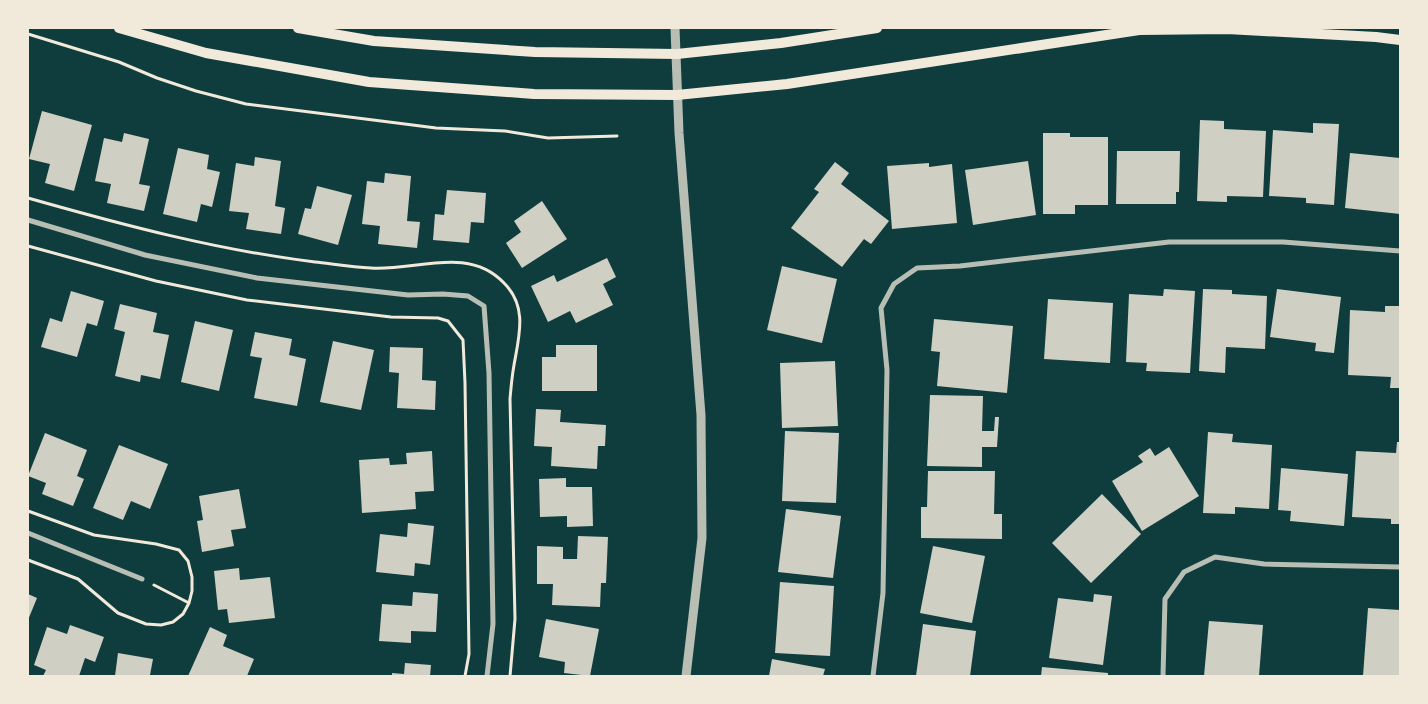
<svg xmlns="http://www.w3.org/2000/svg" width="1428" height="704" font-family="Raleway,sans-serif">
<rect width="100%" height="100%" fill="#0f3d3e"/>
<!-- building -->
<path fill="#cfcfc3" d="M42 111 92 125 74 191 45 183 50 164 29 159Z
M1200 120 1224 121V129L1266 131 1263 197 1227 196V202L1197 201Z
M1313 123 1339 124 1334 205 1306 203V198L1269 196 1273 130 1313 133Z
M124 133 149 139 139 184 150 186 144 211 107 203 111 184 95 181 104 138 122 142Z
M1043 133H1070V137H1108V205H1075V214H1043Z
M178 148 209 155 207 169 220 172 212 207 201 204 197 222 163 214Z
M1117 151H1180L1179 192H1176V204H1116Z
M1350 153 1400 158V214L1345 208Z
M255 157 281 161 275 206 285 208 281 234 246 229 249 213 229 211 236 163 254 166Z
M1028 161 1036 215 973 225 965 170Z
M835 162 849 173 841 184 889 221 871 244 864 239 842 267 791 228 819 192 814 189Z
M929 163V167L952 164 957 223 892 229 887 166Z
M385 173 411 176 407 221 420 222 417 248 378 244 380 226 362 224 367 181 384 183Z
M317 186 352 195 338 245 298 234 305 208 311 209Z
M447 190 486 193 484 223 471 222 469 243 433 240 435 214 444 215Z
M542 201 567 239 522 268 506 243 521 232 514 221Z
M607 258 616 277 603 284 613 305 576 323 570 311 548 322 531 286 554 275 557 282Z
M782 266 837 279 822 343 767 330Z
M1164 289 1195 291 1190 373 1146 371 1147 363 1126 362 1129 294 1163 296Z
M1203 289 1232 290V294L1267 296 1265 349 1226 347 1225 373 1199 371Z
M1277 289 1341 297 1334 353 1315 351 1316 343 1270 337Z
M71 291 104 301 97 326 87 323 77 357 41 347 50 318 62 322Z
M1048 299 1113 303 1110 363 1044 359Z
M120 304 157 313 153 332 169 335 160 379 141 375 140 382 115 376 125 332 114 329Z
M1385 306H1400V388H1390L1391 377 1348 375 1350 310 1385 312Z
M934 319 1013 326 1007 393 937 386 940 352 931 351Z
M195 321 233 330 219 391 181 382Z
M255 332 292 339 289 355 306 359 297 406 254 398 262 358 250 356Z
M333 341 374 350 361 410 320 402Z
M556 345H597V391H542V357H556Z
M390 347 423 348 422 380 436 381 435 410 397 408 399 373 389 372Z
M835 361 838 426 782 428 780 363Z
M930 395 983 396 982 431H994L995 417H999L997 447H982V467L927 466Z
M536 409 561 410 560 422 606 425 605 446H598L597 469 551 466 552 447 534 446Z
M785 431 839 433 836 503 782 501Z
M1208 432 1233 434 1232 442 1272 445 1269 509 1235 507V514L1203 513Z
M45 433 87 450 77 476 84 479 73 506 42 494 46 483 28 476Z
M1397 442H1400V524H1391V519L1352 517 1356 451 1396 453Z
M119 445 168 464 150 509 131 501 123 520 93 508Z
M1169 447 1199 496 1142 531 1112 481 1143 462 1138 456 1150 448 1155 456Z
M432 451 434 491 415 492 416 509 362 513 359 460 389 458 390 465 407 464 406 453Z
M1281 468 1348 474 1344 526 1290 521 1291 511 1278 510Z
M928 471H995L994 514H1002V539L921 538V507H927Z
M566 478V487H592L593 526 567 527V516L540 517 539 479Z
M239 489 246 528 231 530 234 546 202 552 197 521 203 520 199 496Z
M1102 494 1141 534 1091 583 1052 543Z
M786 509 841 516 833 578 778 572Z
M408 523 434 526 430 565 415 563 414 576 376 572 380 534 407 537Z
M578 536 608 537 606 583H601L600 607 552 605 553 584H537V546L563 547V559H577Z
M933 546 985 556 972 623 920 613Z
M239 568 240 580 270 577 275 618 229 623 227 609 218 610 214 571Z
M780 582 834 586 830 656 775 653Z
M413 592 438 594 436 632 411 631V643L379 641 382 604 412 606Z
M28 594 37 598 28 620Z
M1094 594 1112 596 1103 665 1049 658 1058 598 1093 602Z
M1368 608 1400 610V676H1363Z
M546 619 599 629 590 676 564 673 565 662 539 657Z
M1209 621 1263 625 1259 676H1204Z
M923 624 976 631 970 676H916Z
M70 625 104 637 95 662 85 658 79 676H43L46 670 34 665 47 627 67 634Z
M210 627 227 635 223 646 254 659 247 676H188Z
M118 653 153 659 150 675 156 676H115Z
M772 659 825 669 823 676H769Z
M405 663 431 665 430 676H392V673L404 674Z
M1042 667 1108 673V676H1041Z"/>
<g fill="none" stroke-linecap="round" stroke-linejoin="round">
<!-- path -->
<path stroke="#f1e9da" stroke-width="3" d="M28 34 119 62 157 78 196 91 246 104 397 123 436 128 505 131 548 138 617 136
M28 198C123 225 217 250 315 262 333 264 352 267 371 268 416 271 468 245 504 283 528 307 519 336 514 365 512 376 511 387 510 399L515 619 510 676
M28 246 156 281 247 300 391 317 438 318 448 321 463 340 465 383 469 654 465 676
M28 511 94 535 156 544 179 550 188 561 192 577V591L189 603 183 614 173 622 161 625 146 624 118 613 78 579 28 560
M154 585 189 603"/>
<!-- minor -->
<path stroke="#b8beb3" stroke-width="5" d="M28 220 145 255 257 278 408 295 443 294 468 296 484 306 489 373 493 624 487 676
M28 533 142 579
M873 676 883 593 887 370 881 308 894 284 917 268 960 266 1169 242H1283L1400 251
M1163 676 1165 599 1184 572 1215 557 1264 564 1400 567"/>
<!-- tertiary -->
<path stroke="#b8beb3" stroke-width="9" d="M675 28 679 133 701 415 702 538 686 676"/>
<!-- secondary -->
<path stroke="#f1e9da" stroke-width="10" d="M119 28 206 53 369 82 534 94 677 95 787 84 1139 30 1227 29 1376 37 1400 40
M298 28 374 41 535 52 677 54 781 43 877 28"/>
</g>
<!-- border -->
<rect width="1428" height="704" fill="none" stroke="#f1e9da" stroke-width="58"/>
</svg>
